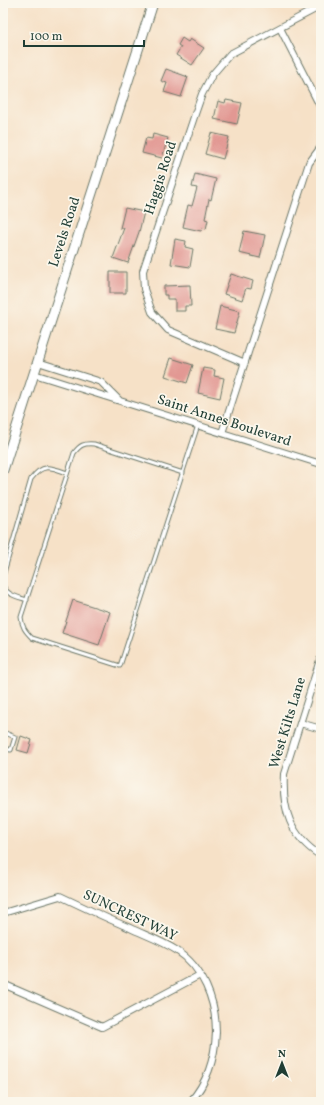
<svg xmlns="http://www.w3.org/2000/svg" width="324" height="1105" font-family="Vollkorn,serif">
<rect width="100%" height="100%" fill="#fbf7ec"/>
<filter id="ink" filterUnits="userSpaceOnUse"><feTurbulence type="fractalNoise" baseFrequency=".025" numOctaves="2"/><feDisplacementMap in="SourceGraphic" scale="8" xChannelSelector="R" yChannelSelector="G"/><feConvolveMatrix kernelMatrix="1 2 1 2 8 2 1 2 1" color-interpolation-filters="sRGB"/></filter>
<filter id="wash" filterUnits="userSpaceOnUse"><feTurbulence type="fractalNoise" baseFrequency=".012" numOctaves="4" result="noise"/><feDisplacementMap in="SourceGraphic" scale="16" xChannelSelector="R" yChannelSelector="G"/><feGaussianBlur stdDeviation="0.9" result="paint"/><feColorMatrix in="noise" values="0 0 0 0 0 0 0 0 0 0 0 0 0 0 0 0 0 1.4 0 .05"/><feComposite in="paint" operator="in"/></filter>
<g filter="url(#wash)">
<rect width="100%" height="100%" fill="#f6e1c7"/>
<g id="blocks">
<!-- building -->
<path fill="#e29893" d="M182 38 188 42 190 39 204 48 192 65 176 55 181 47 178 45Z
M166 69 188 77 181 97 164 92 167 83 161 81Z
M226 100 242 103 237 124 214 119 218 101 225 103Z
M211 133 229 137 223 159 205 154Z
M153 134 168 138 162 158 142 153 146 138 152 139Z
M195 174 216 179 211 200 209 199 205 219 208 220 206 229 202 228 201 231 183 227 188 205 192 206 197 188 192 187Z
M125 208 144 212 139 232 128 263 113 258 124 228H120Z
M244 231 265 235 260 258 239 253Z
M175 239 186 241 185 247 193 249 190 267 171 264Z
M110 272H126V293H110Z
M231 274 253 281 251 289 246 288 242 300 224 294Z
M190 285 191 306H185V311H175V299H167V295H164V286Z
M220 306 240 311 234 333 215 329Z
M171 358 193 365 187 383 165 376Z
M203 368 215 370 214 376 224 378 220 398 198 393Z
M73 600 110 612 99 645 62 633Z
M21 736 32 740 28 753 17 750Z"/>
</g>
</g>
<g filter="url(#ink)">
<use href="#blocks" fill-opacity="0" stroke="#6a7667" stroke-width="1"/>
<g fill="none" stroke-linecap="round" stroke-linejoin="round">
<!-- lane casing -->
<g stroke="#6a7667" stroke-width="5">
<path id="lane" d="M183 473 94 444C84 443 80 445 74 453L21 617C22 627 25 631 32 638L120 666 198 425
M3 576 31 479C43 463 51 467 67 473
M3 585C6 595 18 597 27 600
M3 732 15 737 11 750 3 749"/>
</g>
<!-- street casing -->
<g stroke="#6a7667" stroke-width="8">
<path id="street" d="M280 28 321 108
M245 363 168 330 152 312 144 289 143 271 195 114 202 94 212 75 230 54 321 6
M34 374 120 401 101 382 38 362
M120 401 321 464
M222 433 309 163 321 147
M321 657 284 774C282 810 290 836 321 856
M300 723 321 729
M3 913 60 896C83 907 106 918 130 928 145 935 162 941 176 950 203 967 216 1001 216 1032 215 1058 207 1083 190 1102
M3 984 102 1027 200 975"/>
</g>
<!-- secondary casing -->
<g stroke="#6a7667" stroke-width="11">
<path id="secondary" d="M3 470 153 3"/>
</g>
<!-- lane -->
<use href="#lane" stroke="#fff" stroke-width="3"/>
<!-- street -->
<use href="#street" stroke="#fff" stroke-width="6"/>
<!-- secondary -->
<use href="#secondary" stroke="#fff" stroke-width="9"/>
</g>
</g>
<g text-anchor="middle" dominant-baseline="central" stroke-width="3.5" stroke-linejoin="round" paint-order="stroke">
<!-- street labels -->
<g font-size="14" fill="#1f3d34" stroke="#fbf7ec">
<text transform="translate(161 178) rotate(-72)">Haggis Road</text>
<text transform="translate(65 232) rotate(-72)">Levels Road</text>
<text transform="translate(224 421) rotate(18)">Saint Annes Boulevard</text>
<text transform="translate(288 723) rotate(-73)">West Kilts Lane</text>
<text transform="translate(130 916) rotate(25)">SUNCREST WAY</text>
</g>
</g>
<!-- margin -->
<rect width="324" height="1105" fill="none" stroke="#fbf7ec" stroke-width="16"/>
<!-- north arrow -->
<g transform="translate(282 1063)" stroke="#fbf7ec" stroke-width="3" paint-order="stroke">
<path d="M0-3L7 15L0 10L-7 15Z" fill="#1f3d34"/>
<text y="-6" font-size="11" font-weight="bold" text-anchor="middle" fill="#1f3d34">N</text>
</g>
<!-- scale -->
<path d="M24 40v6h120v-6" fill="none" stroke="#1f3d34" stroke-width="2"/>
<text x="30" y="40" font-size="12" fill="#1f3d34" stroke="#fbf7ec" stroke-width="3" paint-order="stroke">100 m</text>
</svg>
